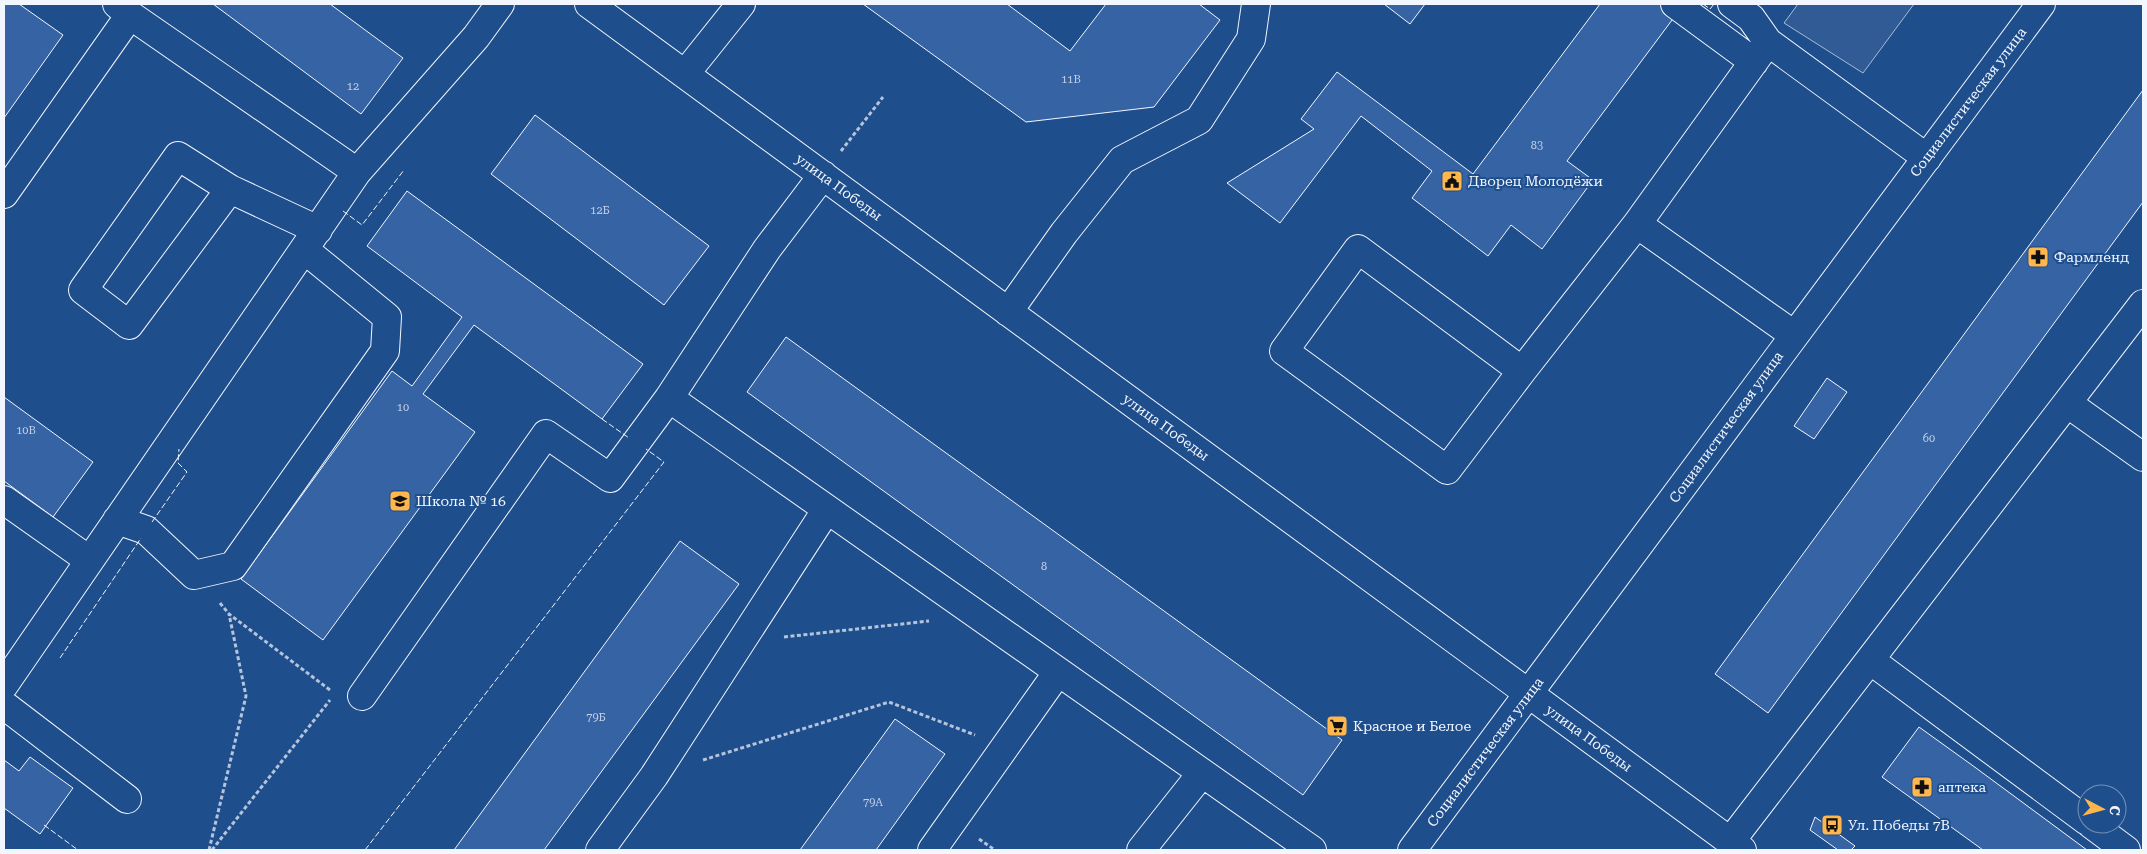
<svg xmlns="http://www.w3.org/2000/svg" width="2147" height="854" font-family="'Roboto Serif',serif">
<rect width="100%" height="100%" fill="#1f4e8c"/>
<!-- built -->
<path fill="#305b95" stroke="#a8bbd7" d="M1798 4H1914L1863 73 1784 23Z"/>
<!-- building -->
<path fill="#3563a3" stroke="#f2f6ff" d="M4 4H19L63 35 4 118Z
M213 4H330L403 58 361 114Z
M863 4H1007L1070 51 1106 4H1199L1220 20 1154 107 1026 122Z
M1384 4H1425L1410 24Z
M1600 4H1659L1681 8 1567 161 1593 180 1542 249 1511 225 1488 256 1412 198 1432 171 1361 116 1280 223 1227 183 1314 129 1301 119 1337 72 1473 174Z
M2143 90V202L1768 713 1715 674Z
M535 115 709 246 664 305 491 174Z
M407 191 643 364 602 419 474 325 423 394 475 432 323 640 241 579 392 371 412 386 462 317 367 246Z
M786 337 1342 740 1303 795 747 392Z
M1827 378 1847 392 1814 439 1794 426Z
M4 397 93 462 53 517 4 481Z
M680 541 739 584 544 850H454Z
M895 719 945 754 876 850H800Z
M1919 727 1976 768 2087 850H1983L1882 777Z
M30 757 73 788 40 834 4 808V760L19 771Z
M1815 817 1855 846 1851 850H1838L1810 830Z"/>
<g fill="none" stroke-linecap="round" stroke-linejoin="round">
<!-- minor casing -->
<g stroke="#f2f6ff" stroke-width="30">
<path id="minor" d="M117 4 130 15 357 172
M589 4 1742 850
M1675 4 1754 62
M1768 42 1927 158
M685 74 741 4
M823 175 767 249 669 398 1312 850
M230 189 129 325 83 290 178 156 230 189 318 230
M4 194 130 15
M1637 224 1794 335
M1008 312 1064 233 1122 160 1199 120 1251 39 1256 4
M1522 371 1358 249 1284 351 1447 470 1522 371 1637 224 1768 42 1751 18 1732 4
M2067 403 2143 457
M4 500 89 560
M117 520 146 530 194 575 233 566 385 351 387 317 311 255 301 254
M1870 660 2087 821
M4 685 357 172 476 37 500 4
M362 696 546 434 610 478 669 398
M4 705 127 799
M2091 824 2126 850
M1730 842 2143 304
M600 850 654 776 827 509
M932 850 1058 672
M1141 850 1202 773"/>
</g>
<!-- major casing -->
<g stroke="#f2f6ff" stroke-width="30">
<path id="major" d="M1412 850 2041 4"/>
</g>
<!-- path -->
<path stroke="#b3c4dc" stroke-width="3" stroke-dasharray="4 2.5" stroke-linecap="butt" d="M841 151 883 97
M220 603 229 614 330 690
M784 637 929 621
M703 760 889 702 975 735
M979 839 995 850
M209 850 246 696 229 614
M212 850 330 700"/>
<!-- minor -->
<use href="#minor" stroke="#1f4e8c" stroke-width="28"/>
<!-- major -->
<use href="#major" stroke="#1f4e8c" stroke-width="28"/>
<!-- fence -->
<path stroke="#f2f6ff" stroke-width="1" stroke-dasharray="6 2.5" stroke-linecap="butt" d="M1703 4 1710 9 1714 4
M343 211 362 225 404 170
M602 419 629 438
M152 522 187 472 178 463 179 449
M60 658 141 538
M44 825 78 850
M365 850 664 462 646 449"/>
</g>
<!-- icons -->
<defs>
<g id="civic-square" transform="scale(1.125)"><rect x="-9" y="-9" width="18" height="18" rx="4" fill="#ffb74d" stroke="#1f4e8c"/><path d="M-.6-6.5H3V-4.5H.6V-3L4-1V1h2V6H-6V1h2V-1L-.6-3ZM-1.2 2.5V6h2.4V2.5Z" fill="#111"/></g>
<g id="pharmacy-square" transform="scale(1.125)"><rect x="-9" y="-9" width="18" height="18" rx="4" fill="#ffb74d" stroke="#1f4e8c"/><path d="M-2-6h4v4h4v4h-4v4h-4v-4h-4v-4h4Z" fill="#111"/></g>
<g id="school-square" transform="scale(1.125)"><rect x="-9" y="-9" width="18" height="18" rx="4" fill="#ffb74d" stroke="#1f4e8c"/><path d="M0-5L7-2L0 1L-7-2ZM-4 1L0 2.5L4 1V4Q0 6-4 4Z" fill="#111"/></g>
<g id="supermarket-square" transform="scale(1.125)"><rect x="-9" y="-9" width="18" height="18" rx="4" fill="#ffb74d" stroke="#1f4e8c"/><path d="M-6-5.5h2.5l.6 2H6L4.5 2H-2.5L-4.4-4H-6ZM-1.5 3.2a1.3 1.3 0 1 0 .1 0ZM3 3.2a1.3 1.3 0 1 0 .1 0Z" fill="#111"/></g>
<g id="bus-square" transform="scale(1.125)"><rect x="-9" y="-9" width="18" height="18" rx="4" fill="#ffb74d" stroke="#1f4e8c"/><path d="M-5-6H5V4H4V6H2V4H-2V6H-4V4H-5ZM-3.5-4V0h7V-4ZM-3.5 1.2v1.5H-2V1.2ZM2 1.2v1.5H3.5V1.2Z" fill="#111"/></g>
</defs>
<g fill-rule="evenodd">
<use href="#civic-square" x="1452" y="181"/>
<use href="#pharmacy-square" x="2038" y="257"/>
<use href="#school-square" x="400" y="501"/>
<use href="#supermarket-square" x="1337" y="726"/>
<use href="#pharmacy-square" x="1922" y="787"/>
<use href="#bus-square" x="1832" y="825"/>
</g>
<g text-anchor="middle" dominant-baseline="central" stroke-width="4" stroke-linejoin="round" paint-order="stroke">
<!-- number labels -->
<g font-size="11" fill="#c3d1e8">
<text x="1071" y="79">11В</text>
<text x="353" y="86">12</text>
<text x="1537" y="145">83</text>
<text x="600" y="210">12Б</text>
<text x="403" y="407">10</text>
<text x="26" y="430">10В</text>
<text x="1929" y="438">60</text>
<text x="1044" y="566">8</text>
<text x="596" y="717">79Б</text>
<text x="873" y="802">79А</text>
</g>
<!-- street labels -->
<g font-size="14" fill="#f2f6ff" stroke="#1f4e8c">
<text transform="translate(1968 102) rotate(-53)">Социалистическая улица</text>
<text transform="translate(839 187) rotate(36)">улица Победы</text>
<text transform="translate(1166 427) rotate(36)">улица Победы</text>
<text transform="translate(1726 427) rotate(-54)">Социалистическая улица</text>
<text transform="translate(1589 738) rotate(36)">улица Победы</text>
<text transform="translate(1485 752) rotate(-53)">Социалистическая улица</text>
</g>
<!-- poi labels -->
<g font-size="14" fill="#f2f6ff" stroke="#1f4e8c" text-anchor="start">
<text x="1468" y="181">Дворец Молодёжи</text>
<text x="2054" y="257">Фармленд</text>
<text x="416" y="501">Школа № 16</text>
<text x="1353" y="726">Красное и Белое</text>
<text x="1938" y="787">аптека</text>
<text x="1848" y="825">Ул. Победы 7В</text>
</g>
</g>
<!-- border -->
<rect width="2147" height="854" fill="none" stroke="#f2f6ff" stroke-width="10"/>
<!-- north arrow -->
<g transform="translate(2102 809) rotate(96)"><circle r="24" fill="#1f4e8c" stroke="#7391ba"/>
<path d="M0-4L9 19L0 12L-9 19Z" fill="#ffb74d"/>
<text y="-8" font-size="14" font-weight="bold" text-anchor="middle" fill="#f2f6ff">С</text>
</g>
</svg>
